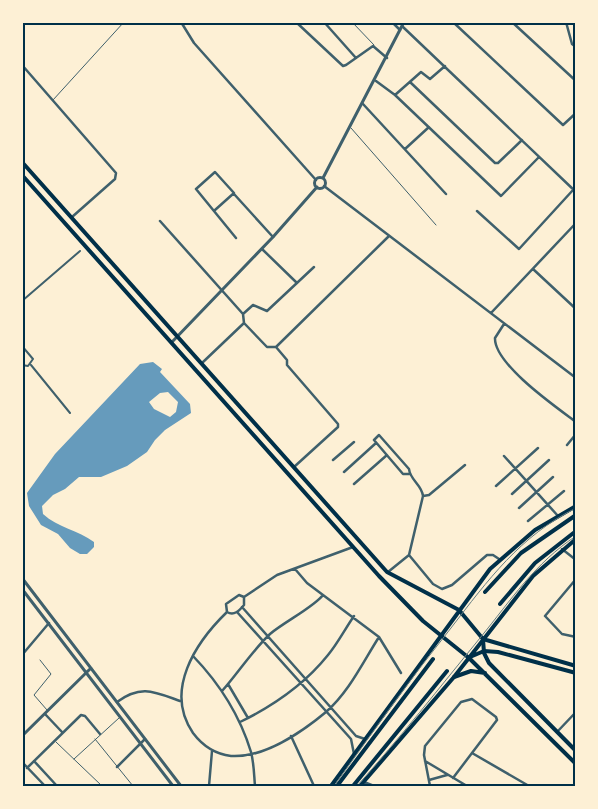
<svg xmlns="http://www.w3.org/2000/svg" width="598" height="809" font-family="Roboto,sans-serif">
<rect width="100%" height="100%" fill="#fdf0d5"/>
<!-- water -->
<path fill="#669bbc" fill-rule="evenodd" d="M153 362 162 369 160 372 190 404 191 413 165 430 155 440 147 452 127 466 101 477H79L65 489 53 495 42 506 43 514C58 528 78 530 94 542V547L87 554H80L70 548 58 534 41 525 29 506 27 493 55 454 140 364ZM168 392 178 402 176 412 170 417 154 409 149 402 160 393Z"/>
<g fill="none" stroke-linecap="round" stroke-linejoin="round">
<!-- service -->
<path stroke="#3f606c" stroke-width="1" d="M352 22 374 45
M53 100 124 22
M351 128 436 225
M40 660 51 674 34 695 47 710
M95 739 133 786
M56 742 102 786
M74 759 119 718"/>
<!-- pedestrian -->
<path stroke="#3f606c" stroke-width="2" d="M22 301 80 251
M22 346 33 359 28 366 22 365
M31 365 70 413"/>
<!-- minor -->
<path stroke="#3f606c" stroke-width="2.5" d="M181 22 194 43 316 180
M296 22 343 66 346 65 373 46 387 58
M324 22 356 58
M392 22 400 30
M453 22 563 125 576 113
M512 22 576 81
M566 22 572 44 576 47
M403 27 576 192
M22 65 116 173 115 179 72 217
M376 81 395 95 501 196 539 157
M410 82 495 163H498L522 140
M395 95 421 72 430 79 445 66
M363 104 446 194
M405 149 429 127
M324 186 576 378
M234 194 273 237
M215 210 234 193 215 172 196 189 236 238
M477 211 519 249 573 190
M160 221 243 314 244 323 267 347H276L287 360V365L338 424V427L294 467
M262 249 297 283
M533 269 576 309
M491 313 576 223
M243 314 253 305 267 311 314 267
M504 324 495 338C494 364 556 407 576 422
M276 347 389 236
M202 363 244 323
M567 445 576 434
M504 456 558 516
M333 460 354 442
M344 472 376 443
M354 484 387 455
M496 486 538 448
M512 494 549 460
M423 496 429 495 465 465
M519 508 553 477
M528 521 564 491
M562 549 576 560
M409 555 433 584 442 589 452 585 487 555H493L499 559
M295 569 307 583 379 637 401 673
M388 572 409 555 423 496C422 485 410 480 409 469L379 435 374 440 403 474H410
M576 579 545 616 562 634 576 637
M244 597 277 575 353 547
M242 607 356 736 365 739
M227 612C195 643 164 691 193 733 202 745 215 754 231 756 264 758 302 732 326 712 349 692 363 662 379 637
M227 612 226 604 239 595 244 597
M227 612C234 616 239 611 244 605V597
M237 612 351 739 354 754
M22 655 49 623
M193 656C219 683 240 716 251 752 254 763 254 775 255 786
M228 684 248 718
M222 691C238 673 252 651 270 634 284 622 314 607 323 595
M117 702C141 684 155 692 180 701
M45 714 62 732
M240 722C275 705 304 685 328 655 338 643 345 629 354 616
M557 732 576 712
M291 736 314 786
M472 753 529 786
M34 761 57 786
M425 761 467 786
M22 762 45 786
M117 767 145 739
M27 768 81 715 85 716 100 734
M429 780 447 775
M364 782 374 786
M209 786 212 751
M430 786 424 755 425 746 461 702 472 699 496 717 497 720 453 778"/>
<!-- tertiary -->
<path stroke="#3f606c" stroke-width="3" d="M314.5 183a5.5 5.5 0 1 1 11 0a5.5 5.5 0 1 1-11 0Z
M323 178 404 22
M172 342 273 237 317 187
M22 578 181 786
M22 589 173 786
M22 736 91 668"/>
<!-- secondary -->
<path stroke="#003049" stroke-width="4" d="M483 639 484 653 489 663 576 751
M469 658 576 764
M454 677 471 671 485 673"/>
<!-- primary -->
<path stroke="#003049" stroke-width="4" d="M22 162 387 572 459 610 483 639 576 666
M22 175 379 576 423 621 469 658
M485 592 521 553 576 515
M500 604 535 563 576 531
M470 657 484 651 498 652 576 673
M331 786 490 569 535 530 576 506
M337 786 433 659
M353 786 447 671
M360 786 454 677 533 576 576 539"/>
<!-- tram -->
<path stroke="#657d81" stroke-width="1" d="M334 786C372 733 410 679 451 628 488 580 520 536 576 508
M357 786C400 738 440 687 480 638 511 600 535 563 576 536"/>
</g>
<!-- border -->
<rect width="598" height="809" fill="none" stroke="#fdf0d5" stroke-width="48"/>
<rect x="24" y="24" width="550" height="761" fill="none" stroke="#003049" stroke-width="2"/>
</svg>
